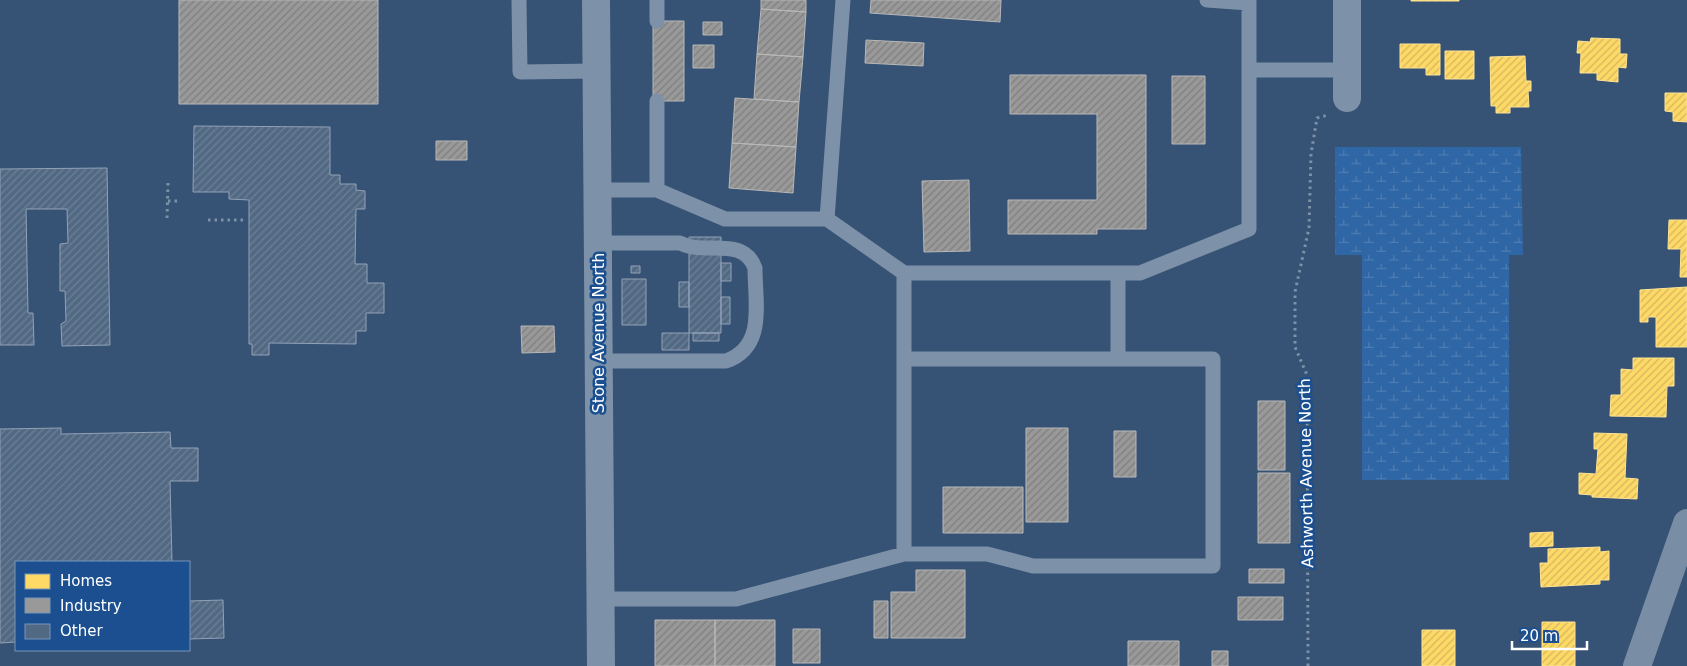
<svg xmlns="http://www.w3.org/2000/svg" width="1687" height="666" font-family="'DejaVu Sans',sans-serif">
<defs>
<pattern id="wetland-marsh" width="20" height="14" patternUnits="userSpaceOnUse" patternTransform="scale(1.25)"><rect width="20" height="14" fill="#2f66a5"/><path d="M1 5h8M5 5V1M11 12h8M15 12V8" fill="none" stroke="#4e7db2"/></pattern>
<pattern id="homes-hatch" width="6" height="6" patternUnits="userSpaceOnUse" patternTransform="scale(1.25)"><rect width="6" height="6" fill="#ffd966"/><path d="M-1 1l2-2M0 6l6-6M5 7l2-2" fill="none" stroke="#d2b660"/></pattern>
<pattern id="industry-hatch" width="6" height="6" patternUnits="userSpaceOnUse" patternTransform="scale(1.25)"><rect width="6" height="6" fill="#999"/><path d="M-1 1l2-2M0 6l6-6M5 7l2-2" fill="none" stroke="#7e7e7e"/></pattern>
<pattern id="building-hatch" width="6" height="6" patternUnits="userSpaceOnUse" patternTransform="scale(1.25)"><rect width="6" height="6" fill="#526984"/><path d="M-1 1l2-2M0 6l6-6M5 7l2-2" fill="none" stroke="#6c8096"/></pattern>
</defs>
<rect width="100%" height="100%" fill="#365274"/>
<!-- wetland -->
<path fill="url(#wetland-marsh)" d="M1335 147H1521L1523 255H1509V480H1362V255H1335Z"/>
<!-- homes -->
<path fill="url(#homes-hatch)" stroke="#ffe494" d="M1411 0H1459V1H1411Z
M1591 38 1620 39V54H1627L1626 68 1618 67V82L1597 80V73H1580L1581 53H1577L1578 41 1590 42Z
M1400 44H1440V75H1426V68H1400Z
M1445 51H1474V79H1445Z
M1525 56 1526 81H1531V91H1528L1529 107H1510V113H1496V106H1491L1490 57Z
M1665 93H1687V122L1673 121V112L1665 111Z
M1669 220H1687V277H1680L1681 249H1668Z
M1687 287V347H1656V317H1648V322H1640V290Z
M1633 358H1674V386H1667L1666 417 1610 416 1611 395H1621V369L1633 370Z
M1594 433 1627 434 1625 478 1638 479 1637 499 1592 497V495L1579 494V473L1596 474 1598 449H1594Z
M1553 532V546L1530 547V533Z
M1600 547V552L1609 551V580H1600V584L1541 587 1540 563H1548V549Z
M1542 622H1575V666H1542Z
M1422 630H1455V666H1422Z"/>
<!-- industry -->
<path fill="url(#industry-hatch)" stroke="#b8b8b8" d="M179 0H378V104H179Z
M761 0H806V12L761 9Z
M871 0H1001L1000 22 870 13Z
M761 9 806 12 803 57 757 54Z
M653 21H684V101H653Z
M703 22H722V35H703Z
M866 40 924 43 923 66 865 63Z
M693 45H714V68H693Z
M757 54 803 57 799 102 754 99Z
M1010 75H1146V229H1097V234H1008V200H1097V114H1010Z
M1172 76H1205V144H1172Z
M735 98 799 102 796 147 732 143Z
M436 141H467V160H436Z
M732 143 796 147 793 193 729 188Z
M969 180 970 251 924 252 922 181Z
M521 326H554L555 352 522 353Z
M1258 401H1285V470H1258Z
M1026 428H1068V522H1026Z
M1114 431H1136V477H1114Z
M1258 473H1290V543H1258Z
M943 487H1023V533H943Z
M1249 569H1284V583H1249Z
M916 570H965V638H891V592H916Z
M1238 597H1283V620H1238Z
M874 601H888V638H874Z
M655 620H715V666H655Z
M715 620H775V666H715Z
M793 629H820V663H793Z
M1128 641H1179V666H1128Z
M1212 651H1228V666H1212Z"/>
<!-- building -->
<path fill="url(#building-hatch)" stroke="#92a2b6" d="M194 126 330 127V175H340V184H356V190L365 191V209H356L355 264H367V283H384V313H366V331H356V344L269 343V355H252V344H249V200L229 199V192H193Z
M107 168 110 345 62 346 61 324 66 321 65 291H60V244L68 243 67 209H26L28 313H33L34 345H0V169Z
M689 237H721V333H689Z
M721 263H731V281H721Z
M631 266H640V273H631Z
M622 279H646V325H622Z
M679 282H689V307H679Z
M721 297H730V324H721Z
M662 333H689V350H662Z
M693 333H719V341H693Z
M61 428V434L170 432 171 448H198V481H170L172 562H16V642L0 643V429Z
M223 600 224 638 189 639V601Z"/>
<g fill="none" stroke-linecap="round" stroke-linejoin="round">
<!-- path -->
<path stroke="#7d92a8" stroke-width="3" stroke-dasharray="2.5 4" stroke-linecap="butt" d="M168 201H178
M167 218 168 183
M208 220H245
M1308 666 1307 375 1295 347V292L1309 228 1311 154 1317 118 1328 115"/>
<!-- lane -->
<path stroke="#7d92a8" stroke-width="15" d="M519 0 520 72 597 71
M657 0V21
M843 0 827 219 904 273
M1207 0 1249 3
M1249 70H1347
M598 190H657V101
M657 190 725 219H827
M598 243H680C704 256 743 235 755 268 755 304 766 347 726 361H599
M1118 273V359
M904 554V273H1140L1249 229V0
M601 599H736L904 554H987L1033 566H1213V359H904"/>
<!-- street -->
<path stroke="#7d92a8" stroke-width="28" d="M596 0 601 666
M1347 0V98"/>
<!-- secondary -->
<path stroke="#798da4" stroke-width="28" d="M1637 666 1687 523"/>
</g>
<g text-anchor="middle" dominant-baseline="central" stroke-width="5" stroke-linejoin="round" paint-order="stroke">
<!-- street labels -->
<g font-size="16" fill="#fff" stroke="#1b4f8f">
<text transform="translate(598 333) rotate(-90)">Stone Avenue North</text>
<text transform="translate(1306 473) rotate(-91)">Ashworth Avenue North</text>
</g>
</g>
<!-- legend -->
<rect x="15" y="561" width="175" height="90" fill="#1b4f8f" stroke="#7695bc"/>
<rect x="25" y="574" width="25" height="15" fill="#ffd966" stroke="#7695bc"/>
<text x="60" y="586" font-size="15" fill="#ffffff">Homes</text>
<rect x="25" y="598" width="25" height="15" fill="#999999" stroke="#7695bc"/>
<text x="60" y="611" font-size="15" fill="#ffffff">Industry</text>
<rect x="25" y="624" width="25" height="15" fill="#526984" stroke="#7695bc"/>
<text x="60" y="636" font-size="15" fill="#ffffff">Other</text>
<!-- scale -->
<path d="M1512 641v8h75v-8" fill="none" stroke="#ffffff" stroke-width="2.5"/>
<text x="1520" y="641" font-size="15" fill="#ffffff" stroke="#1b4f8f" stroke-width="4" paint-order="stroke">20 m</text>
</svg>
